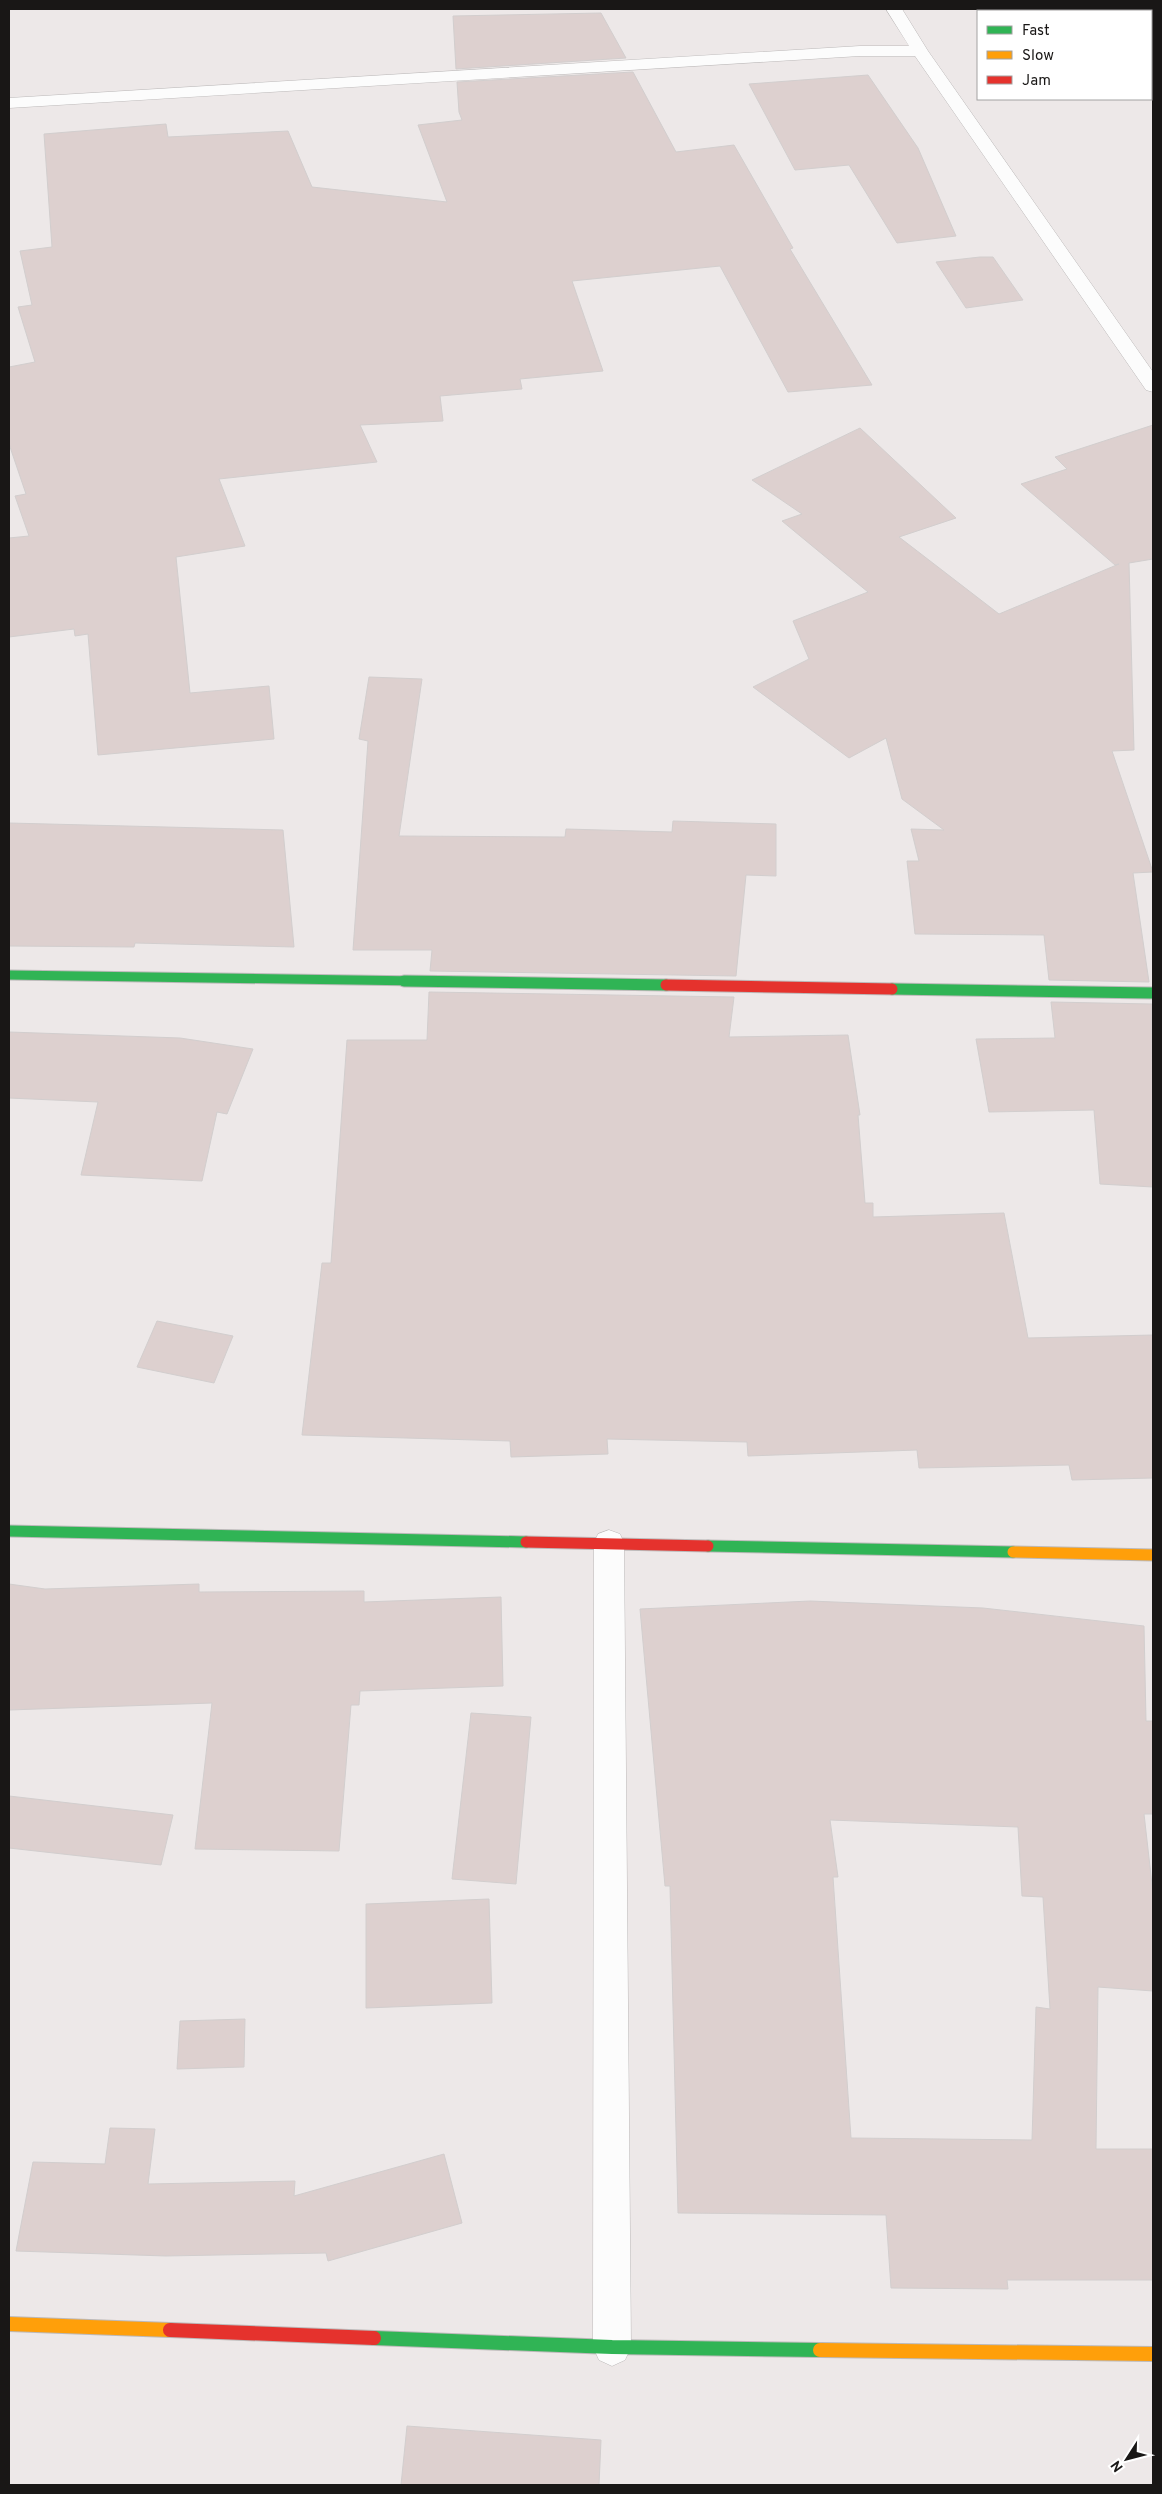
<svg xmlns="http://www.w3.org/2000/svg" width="1162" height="2494" font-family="Overpass,sans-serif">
<rect width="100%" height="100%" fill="#ede8e8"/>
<!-- building -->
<path fill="#ddd0cf" stroke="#d2cece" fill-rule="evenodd" d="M601 13 626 58 456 69 453 16Z
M633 72 676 152 734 145 793 248 790 249 872 385 788 392 720 266 572 281 603 371 520 379 522 389 440 396 443 421 360 425 377 462 219 479 245 546 176 557 190 693 269 686 274 739 98 755 88 634 75 636 74 629 9 637V538L29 536 15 496 26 494 9 444V367L35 362 18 307 32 305 20 251 52 247 44 134 166 124 168 137 288 131 312 187 447 202 418 125 462 120 459 112 457 82Z
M868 75 918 148 956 236 897 243 849 165 795 170 749 84Z
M980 257H993L1023 300 966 308 936 262Z
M1153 425V559L1129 563 1134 750 1112 751 1153 872 1133 873 1149 982 1049 980 1044 935 915 934 907 861H919L911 829 944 830 902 799 886 738 849 758 753 687 809 659 793 621 868 592 782 521 802 514 752 480 860 428 956 518 899 537 999 614 1119 564 1115 565 1021 484 1067 469 1055 457Z
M369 677 422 679 399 836 565 837 566 829 672 832 673 821 776 824V876L746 875 736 976 430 971 432 950H353L368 741 359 739Z
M9 823 283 830 294 947 135 943 134 947 9 946Z
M429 992 734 997 729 1037 848 1035 860 1115H858L865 1203H873V1217L1004 1213 1028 1338 1153 1335V1478L1072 1480 1069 1465 919 1468 917 1450 748 1456 747 1442 607 1439 608 1454 511 1457 510 1441 302 1435 322 1263H331L347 1040H427Z
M1051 1002 1152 1004 1153 1187 1100 1184 1094 1110 989 1112 976 1039 1055 1038Z
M9 1032 180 1038 253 1049 227 1114 217 1112 202 1181 81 1175 98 1102 9 1098Z
M157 1321 233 1336 214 1383 137 1367Z
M9 1584 45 1589 199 1584V1592L364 1591V1602L501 1597 503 1686 360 1691 359 1705H351L339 1851 195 1849 212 1703 9 1710Z
M810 1601 983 1608 1144 1626 1146 1721H1153V1814H1144L1153 1893V1991L1098 1987 1096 2149H1153V2280H1007L1008 2289 891 2288 886 2215 678 2213 670 1886H665L640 1609ZM830 1820 1018 1827 1022 1896 1043 1897 1050 2009 1036 2007 1032 2140 851 2138 833 1877H838Z
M471 1713 531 1717 516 1884 452 1879Z
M9 1796 173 1815 161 1865 9 1848Z
M489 1899 492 2003 366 2008V1904Z
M245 2019 244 2067 177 2069 180 2021Z
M110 2128 155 2129 148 2184 295 2181 294 2196 444 2154 462 2223 328 2261 326 2253 166 2256 16 2251 33 2162 105 2164Z
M407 2426 601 2440 599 2485H401Z"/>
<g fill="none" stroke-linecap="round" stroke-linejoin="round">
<!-- street casing -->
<g stroke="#bcb9b9" stroke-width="1">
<path id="street" d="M886 9H902L928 51 1153 372V392L1146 390 915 56H860L9 108V98L860 46H909Z
M609 1530 620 1534 624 1543 631 2347 625 2360 612 2366 599 2360 593 2347 594 1543 598 1534Z"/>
</g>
<!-- fast-far2 casing -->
<g stroke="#bcb9b9" stroke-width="11">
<path id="fast-far2" d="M9 975 486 982"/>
</g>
<!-- fast-far1 casing -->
<g stroke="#bcb9b9" stroke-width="13">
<path id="fast-far1" d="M404 981 666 985
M892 989 1153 993
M9 1531 526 1542
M708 1546 1013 1552"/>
</g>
<!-- fast casing -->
<g stroke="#bcb9b9" stroke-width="16">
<path id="fast" d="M374 2338 612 2347 820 2350"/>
</g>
<!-- slow-far1 casing -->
<g stroke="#bcb9b9" stroke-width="13">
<path id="slow-far1" d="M1013 1552 1153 1555"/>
</g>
<!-- slow casing -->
<g stroke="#bcb9b9" stroke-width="16">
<path id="slow" d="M9 2324 170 2330
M820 2350 1153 2354"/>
</g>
<!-- jam-far1 casing -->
<g stroke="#bcb9b9" stroke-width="13">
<path id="jam-far1" d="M666 985 892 989
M526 1542 708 1546"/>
</g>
<!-- jam casing -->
<g stroke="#bcb9b9" stroke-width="16">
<path id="jam" d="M170 2330 374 2338"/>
</g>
<!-- street -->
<use href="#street" fill="#fcfcfc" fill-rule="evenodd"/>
<!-- fast-far2 -->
<use href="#fast-far2" stroke="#30b455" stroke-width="9"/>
<!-- fast-far1 -->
<use href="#fast-far1" stroke="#30b455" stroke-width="11"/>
<!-- fast -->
<use href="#fast" stroke="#30b455" stroke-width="14"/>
<!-- slow-far1 -->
<use href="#slow-far1" stroke="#ff9f0a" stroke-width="11"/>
<!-- slow -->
<use href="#slow" stroke="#ff9f0a" stroke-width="14"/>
<!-- jam-far1 -->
<use href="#jam-far1" stroke="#e5322d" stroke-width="11"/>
<!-- jam -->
<use href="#jam" stroke="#e5322d" stroke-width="14"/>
</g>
<!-- border -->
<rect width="1162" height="2494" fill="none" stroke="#191716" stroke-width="20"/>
<!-- legend -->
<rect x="977" y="10" width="175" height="90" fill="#ffffff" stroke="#a3a2a2"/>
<rect x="987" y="26" width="25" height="8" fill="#30b455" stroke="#a3a2a2"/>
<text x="1022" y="35" font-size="15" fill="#191716">Fast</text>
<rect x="987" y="51" width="25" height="8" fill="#ff9f0a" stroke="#a3a2a2"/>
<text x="1022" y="60" font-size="15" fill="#191716">Slow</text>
<rect x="987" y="76" width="25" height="8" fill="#e5322d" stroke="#a3a2a2"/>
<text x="1022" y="85" font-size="15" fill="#191716">Jam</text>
<!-- north arrow -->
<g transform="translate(1127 2459) rotate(234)" stroke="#ffffff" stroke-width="4" paint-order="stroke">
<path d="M0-4L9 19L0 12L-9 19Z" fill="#191716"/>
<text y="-8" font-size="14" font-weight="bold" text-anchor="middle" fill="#191716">N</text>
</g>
</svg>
